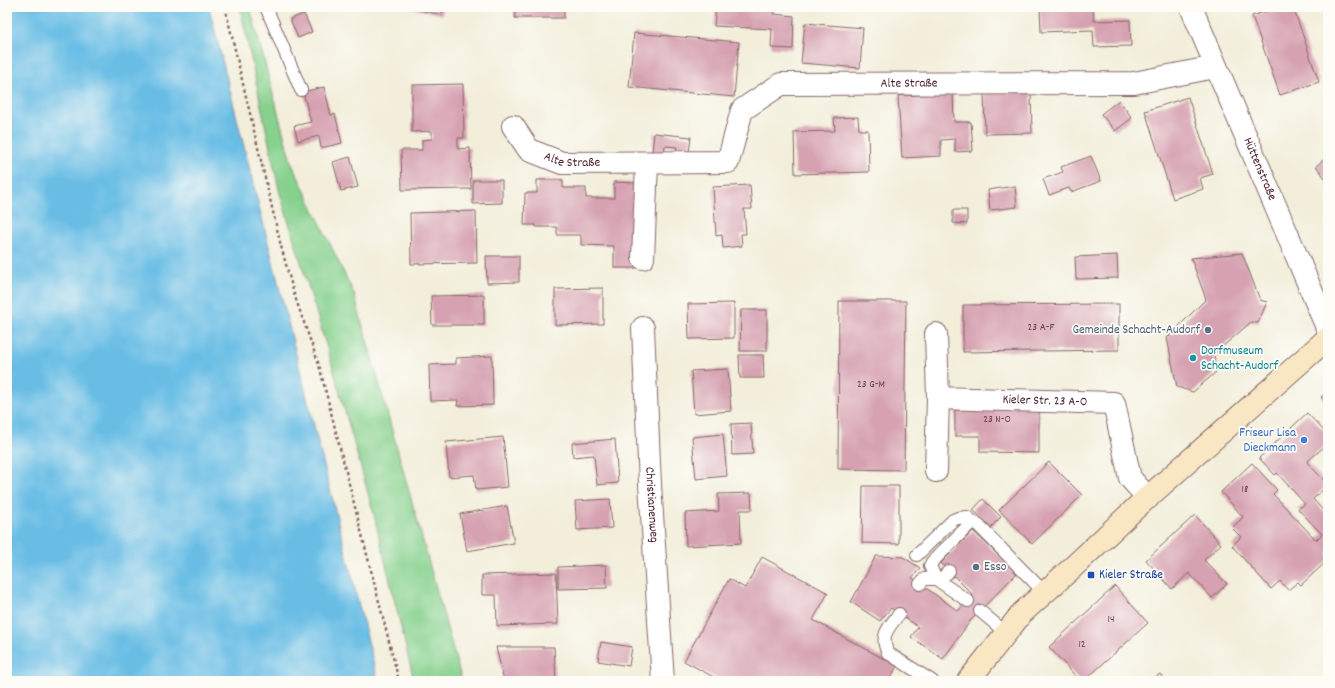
<svg xmlns="http://www.w3.org/2000/svg" width="1335" height="688" font-family="Dekko,sans-serif">
<rect width="100%" height="100%" fill="#fdfcf7"/>
<filter id="ink" filterUnits="userSpaceOnUse"><feTurbulence type="fractalNoise" baseFrequency=".025" numOctaves="2"/><feDisplacementMap in="SourceGraphic" scale="8" xChannelSelector="R" yChannelSelector="G"/><feConvolveMatrix kernelMatrix="1 2 1 2 8 2 1 2 1" color-interpolation-filters="sRGB"/></filter>
<filter id="wash" filterUnits="userSpaceOnUse"><feTurbulence type="fractalNoise" baseFrequency=".012" numOctaves="4" result="noise"/><feDisplacementMap in="SourceGraphic" scale="16" xChannelSelector="R" yChannelSelector="G"/><feGaussianBlur stdDeviation="0.9" result="paint"/><feColorMatrix in="noise" values="0 0 0 0 0 0 0 0 0 0 0 0 0 0 0 0 0 1.4 0 .05"/><feComposite in="paint" operator="in"/></filter>
<g filter="url(#wash)">
<rect width="100%" height="100%" fill="#f2eeda"/>
<!-- green -->
<path fill="#86d18e" stroke="#68785c" d="M240 7H250L291 162 354 294 462 681H414L373 511 330 358 279 190Z"/>
<!-- water -->
<path fill="#69bde5" stroke="#5a6e88" d="M7 7H209L378 681H7Z"/>
<g id="blocks">
<!-- building -->
<path fill="#d6a1b0" d="M406 7H444L442 15Z
M503 7H564V18H515V10H503Z
M716 7H775L774 14 794 16 793 49 771 48 772 29 714 26Z
M1040 7H1093L1094 21 1130 20 1131 46 1094 47 1093 30 1041 32Z
M1279 7H1293L1319 82 1280 95 1252 16Z
M304 14 312 32 298 38 290 19Z
M805 23 863 28 860 68 801 63Z
M634 33 739 42 734 97 629 87Z
M463 84 464 138H458V149L470 148 471 189 402 190 401 150H422V140L432 139V131L412 132V85Z
M324 87 331 115 335 114 342 143 321 148 319 136 298 141 294 126 311 122 303 92Z
M1031 92 1032 133 985 134 984 93Z
M953 93 954 122H971L973 151 955 152V139L941 140V156L902 158 898 96Z
M1188 97 1213 174 1200 178 1203 189 1173 199 1145 111Z
M1119 100 1132 118 1115 131 1101 114Z
M858 117 859 130H868L869 172 795 174 794 132 835 131 834 118Z
M654 133 691 137 689 153 676 151 677 147 665 146 664 153 652 152Z
M1091 156 1101 181 1071 192 1069 188 1049 195 1043 179 1063 172 1061 167Z
M1328 156V182L1316 166Z
M350 157 358 187 341 191 333 162Z
M473 180H502V203L473 204Z
M537 180H563V188H586V198H614V182L637 183 636 268H614V246L581 245V235H557V227H536V225H524L525 193H537Z
M750 185 752 209H744L746 234H741L742 246 723 248 722 235 716 236 713 187Z
M1015 186 1017 207 990 210 988 190Z
M953 210H967V224L953 223Z
M476 211 477 263 411 264 410 213Z
M1242 253 1260 300 1267 302 1258 323 1251 322 1214 354 1216 372 1193 392 1177 387 1167 338 1206 299 1191 258Z
M1117 255 1118 278 1076 279 1075 257Z
M486 256H519V282L487 283Z
M603 288V324L555 325V289Z
M484 295V325H432L431 296Z
M839 301H906L904 470 838 469Z
M734 303V338L689 339 688 304Z
M1119 304V350L963 352V305Z
M741 310H767V351H740Z
M739 355H763L764 378H740Z
M492 356 493 405 457 406 458 400 430 401 429 365 456 364V358Z
M728 369 731 411 694 414 691 371Z
M1328 392V405L1321 397Z
M955 404H1039V453L980 452V436H955Z
M1307 413 1328 435V443L1307 462 1328 485 1313 499 1328 516V560L1301 585 1298 582 1288 590 1280 581 1271 589 1232 546 1241 537 1232 528 1243 517 1221 492 1252 463 1277 490 1273 494 1316 540 1322 534 1298 509 1305 504 1277 473 1275 475 1259 458Z
M751 423 753 454 732 455 731 424Z
M723 434 727 476 696 479 692 437Z
M503 437 508 487 476 490 474 475 449 477 446 442Z
M615 439 618 483 597 485 594 455 573 457 572 443Z
M1049 462 1082 495 1032 544 999 510Z
M863 486H899V544L862 543Z
M751 493 752 510H740L741 543 686 546 685 513 719 511 718 494Z
M610 499 612 528 577 530 575 501Z
M983 499 1001 517 991 527 973 510Z
M507 506 514 543 467 551 460 514Z
M1195 515 1221 544 1204 560 1227 584 1212 598 1189 573 1172 589 1146 560Z
M973 531 1017 573 971 620 943 659 911 637 918 627 891 608 880 621 851 602 876 556 903 557 920 568 912 578 958 611 973 595 941 563Z
M762 557 828 593 813 620 897 666 889 681H721L684 661 729 579 745 588Z
M606 565 607 588 558 589V567Z
M556 573 558 624 497 626 496 595H482V575Z
M1115 586 1148 623 1084 681H1080L1049 647Z
M601 642 632 647 629 666 598 661Z
M496 647H554L556 681H504Z
M1160 674 1166 681H1150Z"/>
</g>
</g>
<g filter="url(#ink)">
<use href="#blocks" fill-opacity="0" stroke="#856768" stroke-width="1"/>
<g fill="none" stroke-linecap="round" stroke-linejoin="round">
<!-- lane casing -->
<g stroke="#856768" stroke-width="14">
<path id="lane" d="M266 7 301 90
M917 555 953 520 958 518 967 517 975 523
M939 581 949 571
M920 584 924 579H936
M968 601 936 579 930 566 932 562 970 524 973 523 977 524 1044 592
M980 611 1005 632
M899 614C889 627 879 636 888 653L932 681"/>
</g>
<!-- street casing -->
<g stroke="#856768" stroke-width="24">
<g id="street">
<path id="s1" d="M1191 7 1328 330"/>
<path id="s2" d="M513 126 529 150 562 163 728 162 742 110 781 84 1134 83 1215 67"/>
<path d="M643 258 647 163"/>
<path id="s3" d="M643 328 650 484 663 681"/>
<path id="s4" d="M936 334 938 398 1114 403 1130 478 1148 498"/>
<path d="M936 471 938 398"/>
</g>
</g>
<!-- secondary casing -->
<g stroke="#856768" stroke-width="24">
<path id="secondary" d="M968 681 1022 613 1072 568 1138 506 1328 338"/>
</g>
<!-- path -->
<path stroke="#856768" stroke-width="2.5" stroke-dasharray="3 3" stroke-linecap="butt" d="M225 7 281 246 294 294 319 365 399 681"/>
<!-- lane -->
<use href="#lane" stroke="#fff" stroke-width="12"/>
<!-- street -->
<use href="#street" stroke="#fff" stroke-width="22"/>
<!-- secondary -->
<use href="#secondary" stroke="#f9e7c3" stroke-width="22"/>
</g>
</g>
<!-- markers -->
<g fill="#5c6f8a" stroke="#fdfcf7" stroke-width="1.5">
<circle cx="1208" cy="330" r="4"/>
<circle cx="976" cy="567" r="4"/>
</g>
<circle fill="#0f9aa8" stroke="#fdfcf7" stroke-width="1.5" cx="1193" cy="358" r="4"/>
<circle fill="#3f7fe0" stroke="#fdfcf7" stroke-width="1.5" cx="1304" cy="440" r="4"/>
<rect fill="#1a4fb4" stroke="#fdfcf7" stroke-width="1.5" x="1087" y="571" width="8" height="8" rx="2"/>
<g text-anchor="middle" dominant-baseline="central" stroke-width="3.5" stroke-linejoin="round" paint-order="stroke">
<!-- number labels -->
<g font-size="11" fill="#6d404c">
<text x="1041" y="328">23 A-F</text>
<text x="871" y="385">23 G-M</text>
<text x="997" y="420">23 N-O</text>
<text x="1245" y="490">18</text>
<text x="1111" y="620">14</text>
<text x="1082" y="645">12</text>
</g>
<!-- street labels -->
<g font-size="13" fill="#4a1f2b" stroke="#fdfcf7">
<text stroke="none"><textPath href="#s2" startOffset="459">Alte Straße</textPath></text>
<text stroke="none"><textPath href="#s2" startOffset="74">Alte Straße</textPath></text>
<text stroke="none"><textPath href="#s1" startOffset="176">Hüttenstraße</textPath></text>
<text stroke="none"><textPath href="#s4" startOffset="171">Kieler Str. 23 A-O</textPath></text>
<text stroke="none"><textPath href="#s3" startOffset="177">Christianenweg</textPath></text>
</g>
<!-- service labels -->
<g font-size="13" fill="#4e5e75" stroke="#fdfcf7" text-anchor="end">
<text x="1200" y="330">Gemeinde Schacht-Audorf</text>
<text x="984" y="567" text-anchor="start">Esso</text>
</g>
<!-- culture labels -->
<g font-size="13" fill="#0d838f" stroke="#fdfcf7" text-anchor="start">
<text x="1201" y="351">Dorfmuseum<tspan x="1201" dy="15">Schacht-Audorf</tspan></text>
</g>
<!-- shop labels -->
<g font-size="13" fill="#366cbe" stroke="#fdfcf7" text-anchor="end">
<text x="1296" y="433">Friseur Lisa<tspan x="1296" dy="15">Dieckmann</tspan></text>
</g>
<!-- transit labels -->
<g font-size="13" fill="#164399" stroke="#fdfcf7" text-anchor="start">
<text x="1099" y="575">Kieler Straße</text>
</g>
</g>
<!-- margin -->
<rect width="1335" height="688" fill="none" stroke="#fdfcf7" stroke-width="24"/>
</svg>
